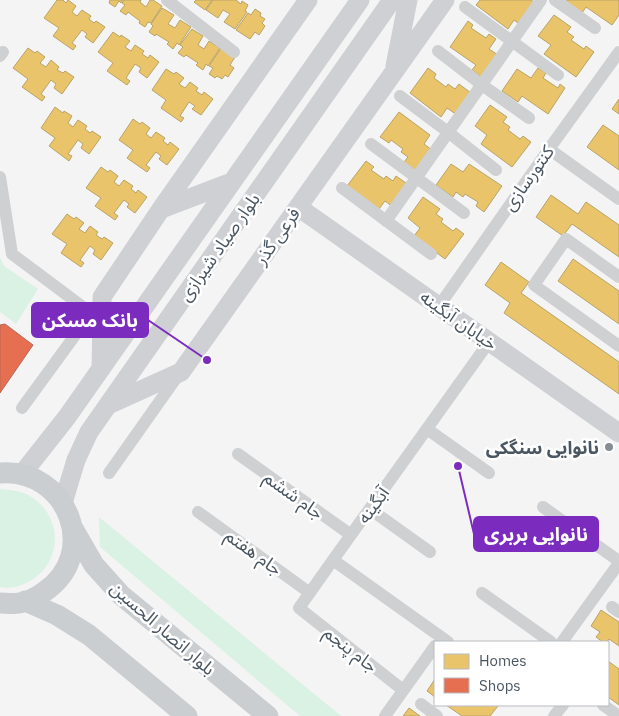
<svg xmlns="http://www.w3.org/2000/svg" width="619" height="716" font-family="'IBM Plex Sans','Noto Sans Arabic',sans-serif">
<rect width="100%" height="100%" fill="#f4f4f4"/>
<!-- green -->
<path fill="#d9f2e3" d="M0 257 4 266 38 289 16 324 0 312Z
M0 489C11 490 24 491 33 498 65 520 61 567 26 583 18 587 9 589 0 587Z
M99 517 341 716H300L100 547Z"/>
<!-- homes -->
<path fill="#e9c46a" stroke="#b9a367" d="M57 0H63L66 3 68 0 76 6 72 12 77 16 82 10 91 16 89 19 94 23 96 21 105 27 93 43 85 37 87 34 82 30 72 43 76 46 73 50 53 36 59 28 44 18Z
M110 0H123L121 3 119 1 115 7 109 3Z
M124 0H141L140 2 146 7 150 0H153L162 6 151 23 148 22 145 27 139 23 140 21 128 12 126 15 120 11 125 5 122 3Z
M196 0H212L205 10 194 2Z
M213 0H236L241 4 242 1 248 5 245 11 247 12 235 29 224 22 230 14 223 10 218 18 206 10Z
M480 0H531L542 8 526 29 514 20 508 29 476 5Z
M567 0H619V15L612 25 586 7 582 13 566 2Z
M162 8 174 15 168 24 175 28 180 20 191 27 179 45 177 43 173 49 167 44 169 42 156 34 155 36 149 32 153 26 151 24Z
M255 9 261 13 260 16 265 19 262 23 265 26 259 35 255 32 250 39 236 30 248 13 251 15Z
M554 15 571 27 567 32 574 37 571 40 584 49 586 46 594 52 576 77 544 54 551 45 538 36Z
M468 21 473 25 471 28 486 38 489 34 496 39 489 49 504 59 488 82 472 70 476 65 450 47Z
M192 29 203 36 198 45 204 49 209 41 220 48 208 66 206 64 203 70 196 65 198 63 186 55 184 57 178 53 183 47 180 45Z
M113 32 120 37 121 35 130 41 125 47 131 51 135 45 144 51 142 54 148 58 150 55 159 62 147 78 139 72 141 68 135 64 126 78 130 81 127 85 107 71 113 63 98 52Z
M28 48 35 53 37 51 45 57 40 63 46 67 51 60 59 67 57 70 63 73 65 71 74 77 62 94 54 88 56 84 51 80 41 94 45 97 42 101 22 87 28 79 13 68Z
M221 48 235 57 230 65 234 68 228 77 225 75 222 79 217 76 215 78 209 74 213 68 209 66Z
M428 68 436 74 434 78 446 87 448 84 455 89 459 84 475 96 460 117 447 108 441 117 410 93Z
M538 68 546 73 543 78 558 88 560 84 565 88 548 114 522 96 518 102 502 91 517 69 531 78Z
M166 69 174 74 176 72 184 78 179 84 185 88 190 82 198 88 196 91 202 95 204 92 213 99 201 115 192 109 195 106 189 102 180 116 184 118 181 122 161 108 166 100 152 90Z
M619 99V114L612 109Z
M490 105 507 117 503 122 510 127 508 130 520 139 523 136 531 142 512 167 481 144 487 135 475 126Z
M55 107 63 113 64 111 72 116 68 123 73 127 78 120 87 126 85 129 90 133 92 131 101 137 89 154 81 148 83 144 78 140 68 154 72 156 69 161 49 146 55 138 41 128Z
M399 112 430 135 424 144 436 153 421 174 404 162 408 157 401 152 403 149 391 140 389 143 380 137Z
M133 119 140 124 142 122 150 128 146 134 151 138 156 132 165 138 163 141 168 145 170 142 179 149 167 165 159 159 161 156 156 152 146 165 150 168 147 172 127 158 133 150 119 140Z
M603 125 619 136V170L587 147Z
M366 161 374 167 371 170 384 179 386 176 393 181 396 176 413 188 397 210 385 201 379 209 347 186Z
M451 164 463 172 469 164 502 186 484 212 476 206 478 202 465 194 463 197 456 192 453 197 436 185Z
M101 167 108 172 110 170 118 176 114 182 119 186 124 180 133 186 131 189 136 193 138 190 147 197 135 213 127 207 129 204 124 200 114 213 118 216 115 220 95 206 101 198 86 188Z
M551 195 578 214 586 202 619 225V257L572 224 563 236 536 217Z
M423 197 440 209 436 214 443 219 441 222 453 231 456 228 464 234 445 259 414 236 420 228 408 218Z
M67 214 74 219 76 217 84 223 79 229 85 233 90 226 98 232 96 235 102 239 104 237 113 243 101 260 93 254 95 250 90 246 80 260 84 263 81 267 61 253 67 244 52 234Z
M573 259 619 291V324L558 281Z
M501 262 529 282 521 293 619 362V394L504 313 510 303 485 285Z
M601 610 619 622V646L609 639 607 642H603L596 637 600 632 591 626Z
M608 661 619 669V705L608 697Z
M435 679V697L427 691Z
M446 705H497L498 706 490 716H462Z
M409 708 420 716H403Z"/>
<!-- shops -->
<path fill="#e76f51" stroke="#b86856" d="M5 324 33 345 0 393V325Z"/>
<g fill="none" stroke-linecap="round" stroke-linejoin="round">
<!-- street -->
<path stroke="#ced0d2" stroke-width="12" d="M167 0 234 52
M555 0 595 28
M465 7 558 75
M438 51 482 85 529 118
M0 56 3 52
M400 96 448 132 496 170
M371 144 464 213
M549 149 619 199
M0 177 12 254 91 313
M342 188 431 254
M386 221 541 0
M619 277 566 239 534 285 619 346
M439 306 549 149 619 52
M22 408 95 308
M427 429 489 473
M238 454 351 535
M109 473 179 374
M543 507 619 561
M370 509 430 552
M198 512 310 593
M333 560 299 608 403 690
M482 593 551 642
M612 607 619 612
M448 642 333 560 489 342
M562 642 619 563
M421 704 437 716
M603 705 619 716
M385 716 435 646
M554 716 563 705"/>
<!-- secondary -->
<path stroke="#ced0d4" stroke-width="19" d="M395 66 408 0
M298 207 619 433
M161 209 232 182
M101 369 102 316V297L161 209 308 0
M108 405 181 372 445 0
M22 474 67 417 360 0
M63 503 76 460 89 432 392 0"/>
<!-- primary -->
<path stroke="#caced1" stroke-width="21" d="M0 473C68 468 101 554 44 592 37 597 28 602 19 603 13 604 6 603 0 603
M72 527 94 565 121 595 268 716
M25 601 57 615 89 635 187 716"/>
</g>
<!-- markers -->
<circle fill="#868d94" stroke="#fff" stroke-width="2" cx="609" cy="447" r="5"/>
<g text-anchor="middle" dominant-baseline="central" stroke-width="5" stroke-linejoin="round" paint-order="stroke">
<!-- street labels -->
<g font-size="18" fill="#4a5661" stroke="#fff">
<text transform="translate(528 178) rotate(-55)">کنتورسازی</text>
<text transform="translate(277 236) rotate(-55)">فرعی گذر</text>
<text transform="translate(219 247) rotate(-55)">بلوار صیاد شیرازی</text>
<text transform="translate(459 320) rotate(35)">خیابان آبگینه</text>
<text transform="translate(294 495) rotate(36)">جام ششم</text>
<text transform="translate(373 505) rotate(-54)">آبگینه</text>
<text transform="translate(254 552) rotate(36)">جام هفتم</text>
<text transform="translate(163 628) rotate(41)">بلوار انصار الحسین</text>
<text transform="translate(351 649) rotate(38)">جام پنجم</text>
</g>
<!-- poi labels -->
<g font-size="18" font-weight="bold" fill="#4a5661" stroke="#fff" text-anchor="end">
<text x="599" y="447">نانوایی سنگکی</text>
</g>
</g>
<!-- callouts -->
<path fill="none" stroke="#7b2cbf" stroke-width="2" d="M207 360L148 320M458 466L474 534"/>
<g fill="#7b2cbf" stroke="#fff" stroke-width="2">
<circle cx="207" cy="360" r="5"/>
<circle cx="458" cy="466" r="5"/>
</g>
<g fill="#7b2cbf" stroke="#7b2cbf" stroke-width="2">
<rect x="32" y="303" width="116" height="34" rx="5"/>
<rect x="474" y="517" width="124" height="34" rx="5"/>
</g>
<g font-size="19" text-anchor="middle" font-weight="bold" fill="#fff">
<text x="90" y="327">بانک مسکن</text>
<text x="536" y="541">نانوایی بربری</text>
</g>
<!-- legend -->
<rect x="434" y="641" width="175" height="65" fill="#ffffff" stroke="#b7bbc0"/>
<rect x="444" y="654" width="25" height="15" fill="#e9c46a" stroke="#b7bbc0"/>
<text x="479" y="666" font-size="15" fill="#4a5661">Homes</text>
<rect x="444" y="678" width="25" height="15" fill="#e76f51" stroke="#b7bbc0"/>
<text x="479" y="691" font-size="15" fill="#4a5661">Shops</text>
</svg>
